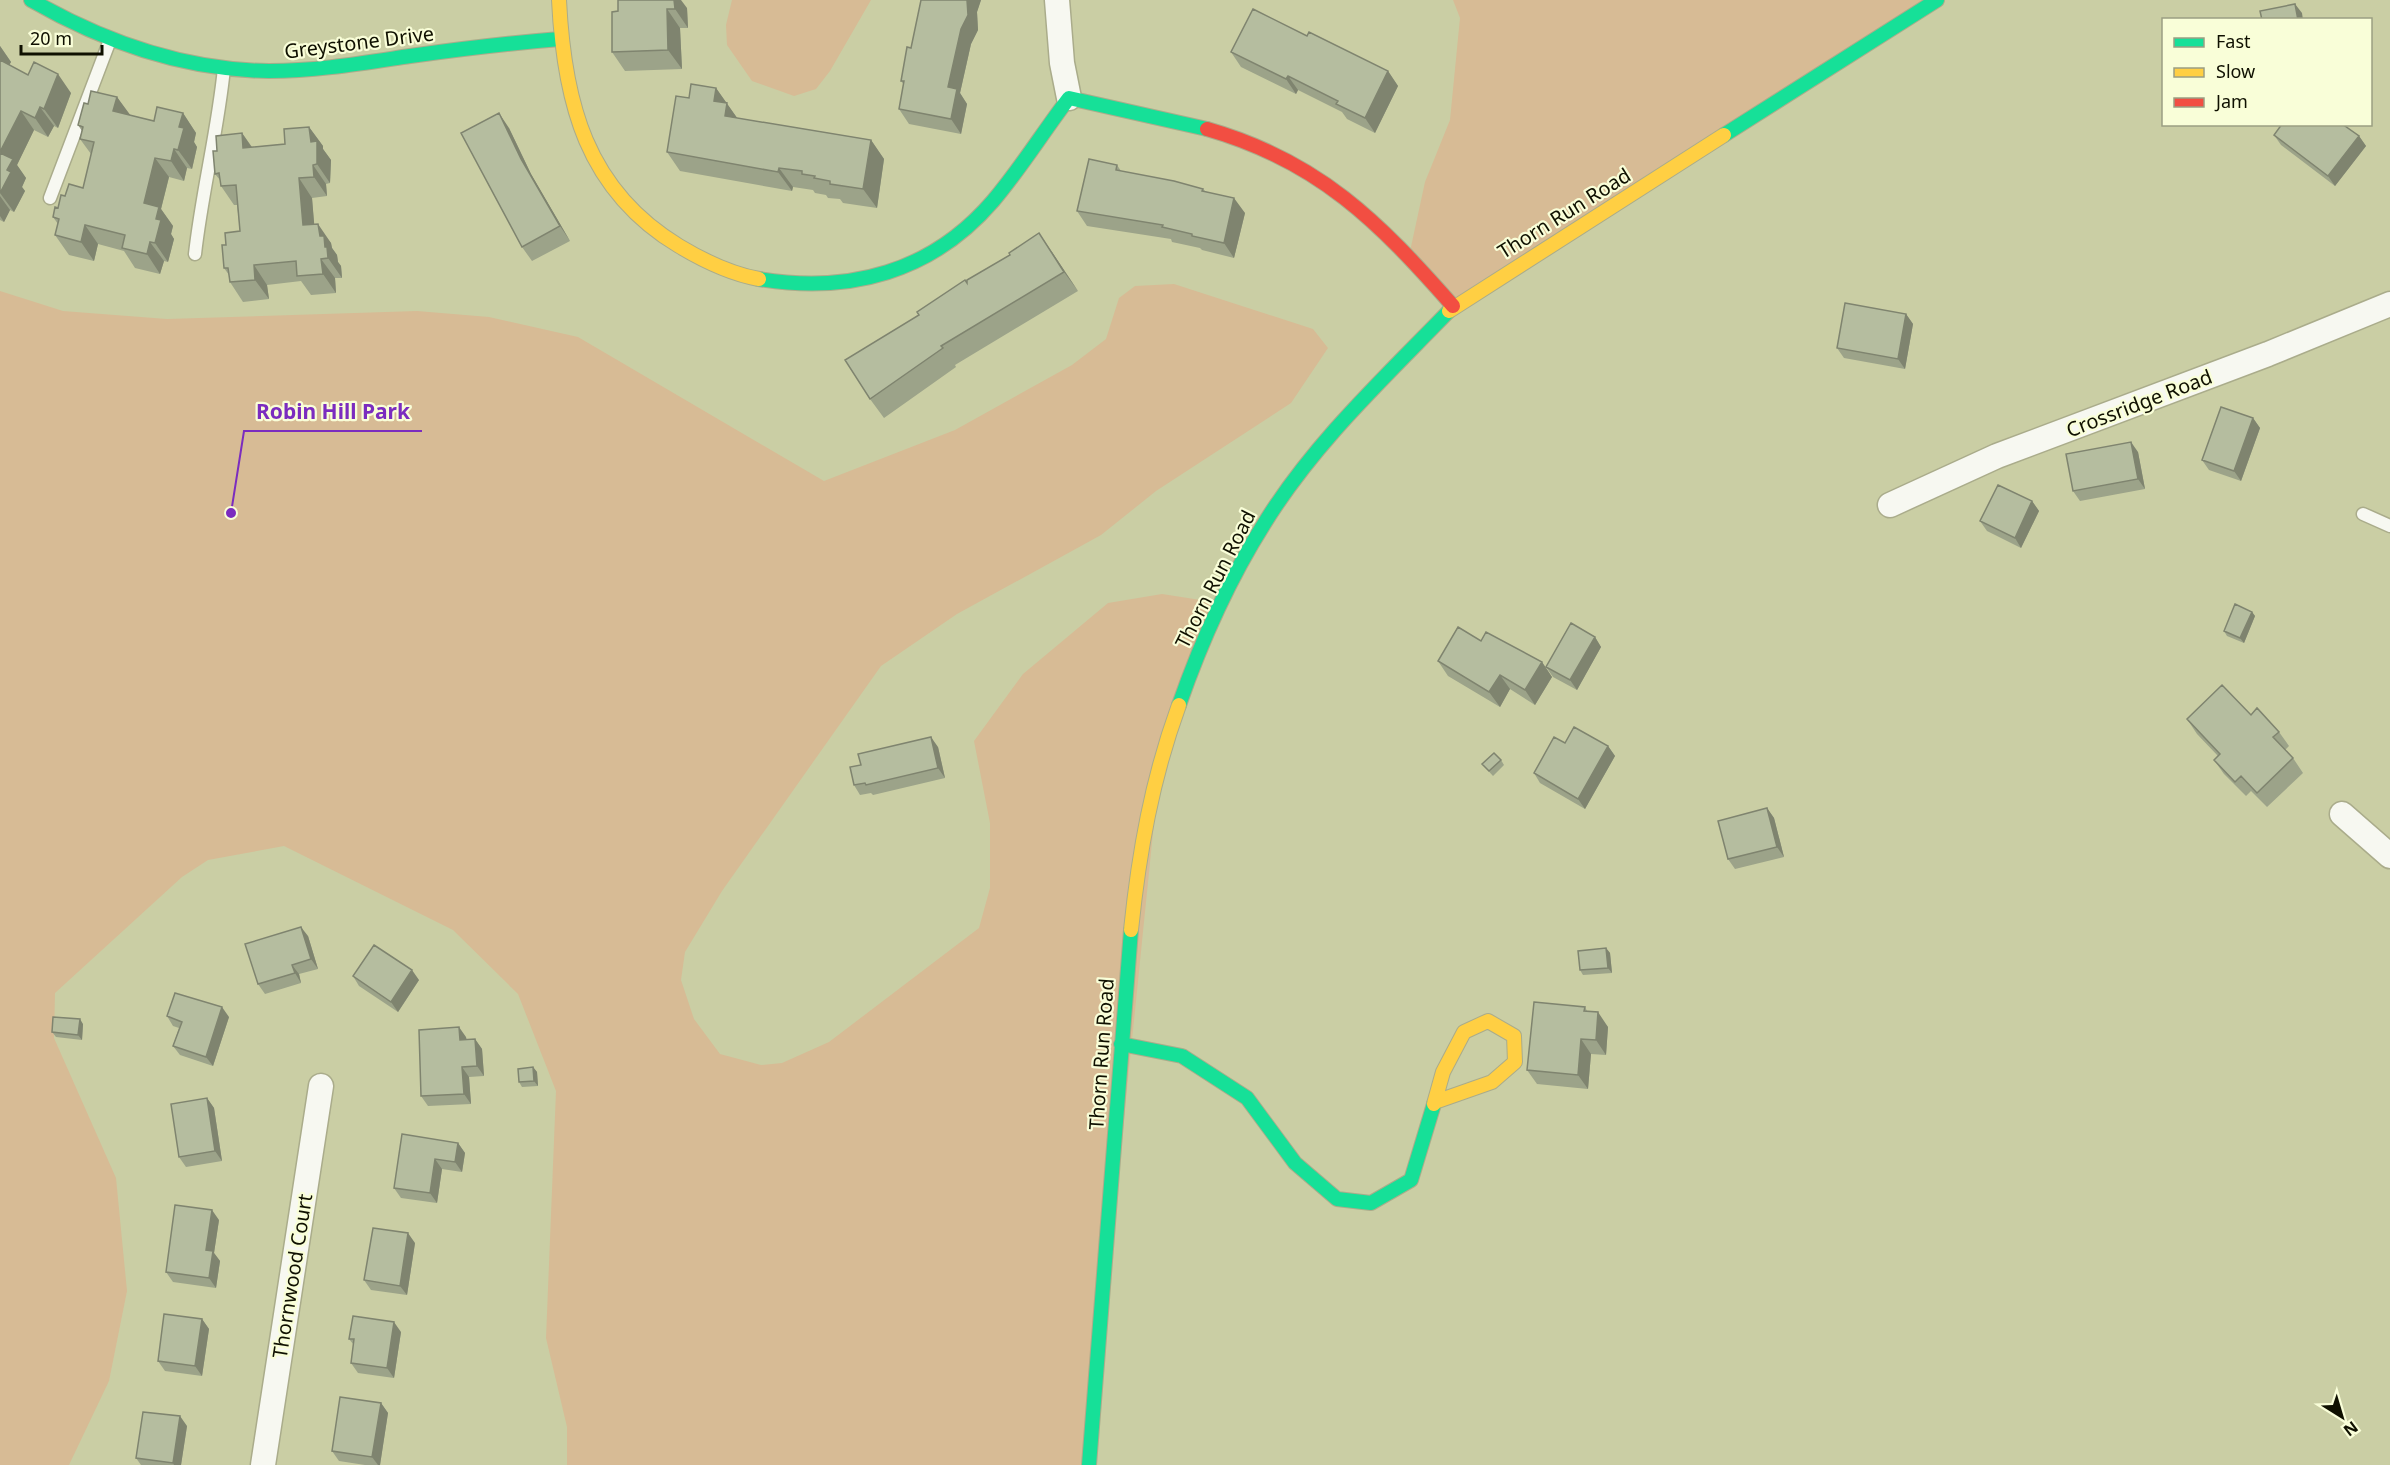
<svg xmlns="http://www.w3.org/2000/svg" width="2390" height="1465" font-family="'Noto Sans',sans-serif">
<rect width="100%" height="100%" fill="#cacea4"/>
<!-- green -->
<path fill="#d7bb95" d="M732 0H871L830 71 816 89 794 96 752 81 727 45 726 25Z
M1453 0H1937L1453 306 1409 256 1425 182 1450 120 1460 18Z
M1174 284 1313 329 1328 348 1291 403 1156 491 1101 535 957 614 881 666 722 891 685 952 681 980 694 1019 720 1054 761 1065 782 1063 829 1042 979 928 990 888V823L974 741 1023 674 1108 603 1162 594 1220 603 1161 754 1089 1465H567V1427L546 1338 556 1091 518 994 453 930 284 846 208 860 182 877 55 993 54 1038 116 1178 127 1291 109 1381 69 1465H0V291L63 311 167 319 417 311 489 317 578 337 824 481 955 430 1072 365 1106 339 1119 298 1135 286Z"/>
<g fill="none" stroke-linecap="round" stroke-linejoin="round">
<!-- lane casing -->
<g stroke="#aaac8b" stroke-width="15">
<path id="lane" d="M50 198 110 40
M195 254C202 191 218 130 224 68
M2363 514 2390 526"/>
</g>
<!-- street casing -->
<g stroke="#aaac8b" stroke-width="27">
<path id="street" d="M1057 0 1062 63 1069 98
M1890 505 1997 456 2268 354 2390 304
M2342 814 2390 856
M263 1465 321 1086"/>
</g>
<!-- fast casing -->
<g stroke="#aaac8b" stroke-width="16">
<path id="fast" d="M31 0C104 42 184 70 269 71 317 71 363 63 410 56 460 49 510 43 560 39
M1724 135 1937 0
M759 279C850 294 932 272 993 201 1021 168 1043 132 1069 98L1207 129
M1179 705C1201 642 1228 581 1264 524 1313 444 1384 378 1449 311
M1121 1044 1182 1056 1247 1098 1295 1163 1337 1199 1371 1203 1411 1180 1434 1104
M1089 1465 1131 930"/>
</g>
<!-- slow casing -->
<g stroke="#aaac8b" stroke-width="16">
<path id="slow" d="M559 0C564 102 586 190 679 246 704 261 731 274 759 279
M1449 311 1724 135
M1131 930C1139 852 1152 779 1179 705
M1434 1104 1443 1072 1464 1032 1488 1021 1514 1036 1515 1062 1492 1082 1435 1102"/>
</g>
<!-- jam casing -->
<g stroke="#aaac8b" stroke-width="16">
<path id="jam" d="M1207 129C1319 161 1379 222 1453 306"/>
</g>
<!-- lane -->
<use href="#lane" stroke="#f7f8f1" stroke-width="12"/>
<!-- street -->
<use href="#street" stroke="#f7f8f1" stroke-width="24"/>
<!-- fast -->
<use href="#fast" stroke="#16e098" stroke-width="14"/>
<!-- slow -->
<use href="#slow" stroke="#ffcf43" stroke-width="14"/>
<!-- jam -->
<use href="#jam" stroke="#f24e42" stroke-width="14"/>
</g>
<!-- wall -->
<path fill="#9ca389" d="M921 0H981L977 12 978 30 971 44 960 93 967 104 961 134 909 124 899 109 904 85 901 81 911 48Z
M687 8 688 28H680L682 69 625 71 612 52V12Z
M1307 36 1388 71 1398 86 1375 133 1347 119 1342 112 1298 90 1296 94 1241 67 1231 52Z
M0 46 11 62 9 65 28 75 71 93 58 128 54 126 48 137 34 130 17 165 26 178 22 187 25 191 14 212 10 210 4 222 0 220Z
M716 88 737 118 871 140 884 159 877 208 843 203 840 199 828 198 826 195 815 193 813 190 793 187 792 191 680 171 667 152 689 98Z
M117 97 129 115 154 121 183 113 196 133 194 142 197 147 192 169 187 168 184 181 169 177 161 209 173 226 171 234 174 239 168 262 164 261 160 274 135 268 124 251 98 244 94 261 69 255 55 235 58 224 53 217 65 196 83 188 91 154 80 139 82 131 78 125 88 104Z
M309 127 323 146V149L331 160 330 183 326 184 327 196 312 198 314 224 331 243 332 248 337 255 338 262 341 266 342 278H335L336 293 311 295 301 281 267 285 269 299 243 302 230 282 229 275 224 268 226 245 240 231 237 205H234L221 186 220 180 215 174 217 151 242 133 252 147 285 144Z
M509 128 531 174 570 241 532 261 522 247Z
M2274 135 2359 136 2366 146 2335 186 2281 145Z
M1117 165 1121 171 1203 189 1205 191 1245 213 1234 258 1202 250 1200 248 1172 242 1171 239 1087 226 1077 211Z
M1052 252 1078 291 955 365 956 367 884 418 870 399 919 315 967 283Z
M1906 314 1913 324 1905 369 1844 358 1837 348Z
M2253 418 2260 428 2241 481 2209 470 2202 460Z
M2138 452 2145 489 2080 501 2073 491Z
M2032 501 2039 511 2021 548 1987 531 1980 521Z
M2252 612 2255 616 2244 643 2227 636 2224 631Z
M1595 637 1601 647 1577 690 1553 677 1546 667Z
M1481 641 1542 662 1552 677 1535 705 1510 689 1500 707 1448 676 1438 661Z
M2251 715 2279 732 2289 746 2285 750 2293 758 2303 773 2267 807 2251 791 2246 796 2224 774 2214 760 2218 756 2197 734 2187 719Z
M1565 743 1608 746 1615 756 1585 809 1540 783 1534 773Z
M938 747 945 778 873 795 871 793 860 795 854 785Z
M1501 760 1504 765 1493 776 1482 764Z
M1767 808 1774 818 1784 857 1735 869 1728 859Z
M308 936 318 969 299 974 301 983 265 994 258 984Z
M1606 948 1610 953 1612 973 1583 975 1580 970Z
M353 976 419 980 398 1012 359 986Z
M1585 1007 1587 1011 1608 1027 1606 1055 1591 1054 1588 1089 1537 1084 1527 1070Z
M167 1016 229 1017 213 1066 180 1055 173 1046 179 1028 173 1026Z
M83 1024 82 1040 56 1037 52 1032Z
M466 1037 467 1040 475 1039 482 1049 484 1076 469 1077 471 1104 428 1106 421 1096Z
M533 1067 537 1072 538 1086 522 1087 519 1082Z
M207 1098 214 1108 222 1161 186 1167 179 1157Z
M458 1143 465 1153 462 1172 442 1169 437 1203 401 1198 394 1188Z
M219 1220 214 1253 220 1261 216 1288 173 1282 166 1272Z
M415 1243 407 1295 371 1290 364 1280Z
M202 1319 209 1329 202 1376 165 1371 158 1361Z
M401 1332 394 1378 358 1373 351 1363 354 1345 349 1339Z
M381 1403 388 1413 380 1465H365L339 1461 332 1451Z
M187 1426 181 1465H141L136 1458Z"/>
<!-- shaded-wall -->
<path fill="#7f846f" d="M669 0H681L687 8 688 28Z
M967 0H981L977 12 978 30 971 44 960 93 967 104 961 134 951 119 948 87Z
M2295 4 2302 13 2303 20H2298Z
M667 9 680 28 682 69 668 50Z
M0 46 11 62 4 74 0 68Z
M1388 71 1398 86 1375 133 1365 118Z
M58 74 71 93 58 128 44 109Z
M1288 76 1298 90 1296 94 1286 79Z
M716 88 740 122 738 135 714 101Z
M117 97 131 116 113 111Z
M40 107 54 126 48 137 35 118Z
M21 111 34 130 17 165 26 178 22 187 25 191 14 212 0 193 7 170 0 152Z
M183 113 196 133 194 142 197 147 192 169 178 150 179 127Z
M499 113 509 128 531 174 570 241 560 226 521 159Z
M309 127 323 146V149L331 160 330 183 317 164 311 142Z
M242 133 255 152 243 148Z
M2359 136 2366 146 2335 186 2328 176Z
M871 140 884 159 877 208 863 189Z
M174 149 187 168 184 181 171 161Z
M155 158 169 177 161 209 173 226 171 234 174 239 168 262 155 243 144 203Z
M313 165 326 184 327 196 314 177Z
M779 168 793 187 792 191 778 172Z
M299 178 312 198 316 245 303 225Z
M0 196 10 210 4 222 0 216Z
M1234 198 1245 213 1234 258 1224 243Z
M318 224 331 243 332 248 337 255 338 262 341 266 342 278 328 258 320 236Z
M85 225 98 244 94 261 81 242Z
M1039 233 1052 252 1078 291 1064 272Z
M150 242 164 261 160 274 147 254Z
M321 259 335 278 336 293 323 274Z
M254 265 267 285 269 299 255 280Z
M1906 314 1913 324 1905 369 1898 359Z
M2253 418 2260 428 2241 481 2234 471Z
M2131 442 2138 452 2145 489 2138 479Z
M2032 501 2039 511 2021 548 2015 538Z
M2252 612 2255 616 2244 643 2240 638Z
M1595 637 1601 647 1577 690 1570 680Z
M1542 662 1552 677 1535 705 1525 690Z
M1500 675 1510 689 1500 707 1489 692Z
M931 737 938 747 945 778 938 768Z
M1608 746 1615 756 1585 809 1578 799Z
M1767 808 1774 818 1784 857 1777 847Z
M301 927 308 936 318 969 311 959Z
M1606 948 1610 953 1612 973 1608 968Z
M292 965 299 974 301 983 295 973Z
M412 970 419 980 398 1012 391 1002Z
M222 1007 229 1017 213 1066 206 1057Z
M1598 1012 1608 1027 1606 1055 1596 1040Z
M80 1019 83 1024 82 1040 78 1035Z
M459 1027 466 1037 467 1050 460 1040Z
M475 1039 482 1049 484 1076 477 1066Z
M1581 1039 1591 1054 1588 1089 1578 1075Z
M462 1067 469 1077 471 1104 464 1094Z
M533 1067 537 1072 538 1086 534 1081Z
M207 1098 214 1108 222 1161 215 1151Z
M458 1143 465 1153 462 1172 455 1162Z
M435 1159 442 1169 437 1203 430 1193Z
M212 1210 219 1220 214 1253 220 1261 216 1288 209 1278 206 1250Z
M408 1233 415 1243 407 1295 400 1286Z
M202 1319 209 1329 202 1376 195 1366Z
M394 1322 401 1332 394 1378 387 1368Z
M381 1403 388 1413 380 1465H378L372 1457Z
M180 1416 187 1426 181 1465H174L173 1463Z"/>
<!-- building -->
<path fill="#b5bd9f" stroke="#7f846f" stroke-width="1.5" d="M618 0H674L675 9H667L668 50 612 52V12L618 11Z
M921 0H967L968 15 961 29 948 87 957 89 951 119 899 109 904 81H901L907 47 911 48Z
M2295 4 2298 20H2262L2260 11Z
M1253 9 1307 36 1309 32 1388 71 1365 118 1336 104 1338 101 1288 76 1286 79 1231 52Z
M0 60 28 75 34 62 58 74 44 109 40 107 35 118 21 111 0 152Z
M691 84 716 88 714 101 727 103 725 116 871 140 863 189 830 184V181L814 178 815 176 802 174V171L779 168 778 172 667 152 676 96 689 98Z
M91 91 117 97 113 111 154 121 157 107 183 113 179 127 184 128 178 150 174 149 171 161 155 158 144 203 159 207 156 219 161 220 155 243 150 242 147 254 122 248 125 235 85 225 81 242 55 235 59 219 53 217 55 207 58 208 61 195 65 196 69 184 83 188 94 142 80 139 83 127 78 125 84 103 88 104Z
M499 113 521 159 560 226 522 247 461 133Z
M2282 124H2342L2359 136 2328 176 2274 135Z
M309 127 311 142 317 141V164L313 165 314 177 299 178 303 225 318 224 320 236H324L325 247H327L328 258 321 259 323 274 297 276 296 261 254 265 255 280 230 282 228 268H224L222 245H226L225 233 240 231 236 185 221 186 219 173 215 174 213 151H217L216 136 242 133 243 148 285 144 284 129Z
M0 153 13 159 7 170 11 172 0 193Z
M1089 159 1117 165 1116 170 1174 181 1203 189 1202 191 1234 198 1224 243 1192 236V234L1162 227 1163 225 1077 211Z
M1039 233 1064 272 941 346 943 348 870 399 845 360 919 315 917 312 965 280 967 283V280L1010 255 1009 253Z
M1845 303 1906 314 1898 359 1837 348Z
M2221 407 2253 418 2234 471 2202 460Z
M2131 442 2138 479 2073 491 2066 454Z
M1998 485 2032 501 2015 538 1980 521Z
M2235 604 2252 612 2240 638 2224 631Z
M1571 623 1595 637 1570 680 1546 667Z
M1458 627 1481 641 1486 632 1542 662 1525 690 1500 675 1489 692 1438 661Z
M2222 685 2251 715 2257 708 2279 732 2273 737 2293 758 2257 793 2241 776 2235 782 2214 760 2220 754 2187 719Z
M1574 727 1608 746 1578 799 1534 773 1554 737 1565 743Z
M931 737 938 768 866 785 865 783 854 785 850 767 861 765 858 754Z
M1494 753 1501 760 1489 771 1482 764Z
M1767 808 1777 847 1728 859 1718 821Z
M301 927 311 959 292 965 295 973 258 984 245 944Z
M374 945 412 970 391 1002 353 976Z
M1606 948 1608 968 1580 970 1578 951Z
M175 993 222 1007 206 1057 173 1046 182 1022 167 1016Z
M1534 1002 1585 1007 1584 1011 1598 1012 1596 1040 1581 1039 1578 1075 1527 1070Z
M53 1017 80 1019 78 1035 52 1032Z
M459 1027 460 1040 475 1039 477 1066 462 1067 464 1094 421 1096 419 1030Z
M533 1067 534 1081 519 1082 518 1069Z
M207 1098 215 1151 179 1157 171 1104Z
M402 1134 458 1143 455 1162 435 1159 430 1193 394 1188Z
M175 1205 212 1210 206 1250 213 1251 209 1278 166 1272Z
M373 1228 408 1233 400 1286 364 1280Z
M164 1314 202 1319 195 1366 158 1361Z
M353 1316 394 1322 387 1368 351 1363 354 1339H349Z
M340 1397 381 1403 372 1457 332 1451Z
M143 1412 180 1416 173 1463 136 1458Z"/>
<g text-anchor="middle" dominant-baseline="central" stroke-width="4.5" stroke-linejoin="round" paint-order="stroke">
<!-- street labels -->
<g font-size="20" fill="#0f1000" stroke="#f9fed8">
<text transform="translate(359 42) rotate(-7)">Greystone Drive</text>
<text transform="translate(1564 213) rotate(-32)">Thorn Run Road</text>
<text transform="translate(2139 403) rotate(-21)">Crossridge Road</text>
<text transform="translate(1215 579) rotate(-63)">Thorn Run Road</text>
<text transform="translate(1101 1054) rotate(-86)">Thorn Run Road</text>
<text transform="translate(292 1276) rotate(-81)">Thornwood Court</text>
</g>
</g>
<!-- callouts -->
<path fill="none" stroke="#7b2cbf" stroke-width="2" d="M231 513L244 431H422"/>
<circle fill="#7b2cbf" stroke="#f9fed8" stroke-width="2" cx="231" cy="513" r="6"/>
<g font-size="21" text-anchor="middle" font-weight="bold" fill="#7b2cbf" stroke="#f9fed8" stroke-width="4.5" stroke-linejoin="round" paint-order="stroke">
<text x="333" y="419">Robin Hill Park</text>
</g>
<!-- legend -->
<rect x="2162" y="18" width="210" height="108" fill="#f9fed8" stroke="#9b9f82" stroke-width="1.5"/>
<rect x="2174" y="38" width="30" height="9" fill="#16e098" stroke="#9b9f82" stroke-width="1.5"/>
<text x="2216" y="48" font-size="18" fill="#0f1000">Fast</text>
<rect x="2174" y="68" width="30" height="9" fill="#ffcf43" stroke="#9b9f82" stroke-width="1.5"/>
<text x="2216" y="78" font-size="18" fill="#0f1000">Slow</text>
<rect x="2174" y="98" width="30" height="9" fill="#f24e42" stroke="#9b9f82" stroke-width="1.5"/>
<text x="2216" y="108" font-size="18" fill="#0f1000">Jam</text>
<!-- north arrow -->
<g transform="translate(2342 1417) rotate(143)" stroke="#f9fed8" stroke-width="4.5" paint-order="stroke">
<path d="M0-4.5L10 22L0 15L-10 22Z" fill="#0f1000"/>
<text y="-9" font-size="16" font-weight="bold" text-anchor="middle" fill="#0f1000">N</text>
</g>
<!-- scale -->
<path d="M21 45v9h81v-9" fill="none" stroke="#0f1000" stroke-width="3"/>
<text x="30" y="45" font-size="18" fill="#0f1000" stroke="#f9fed8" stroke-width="4.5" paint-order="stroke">20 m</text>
</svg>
